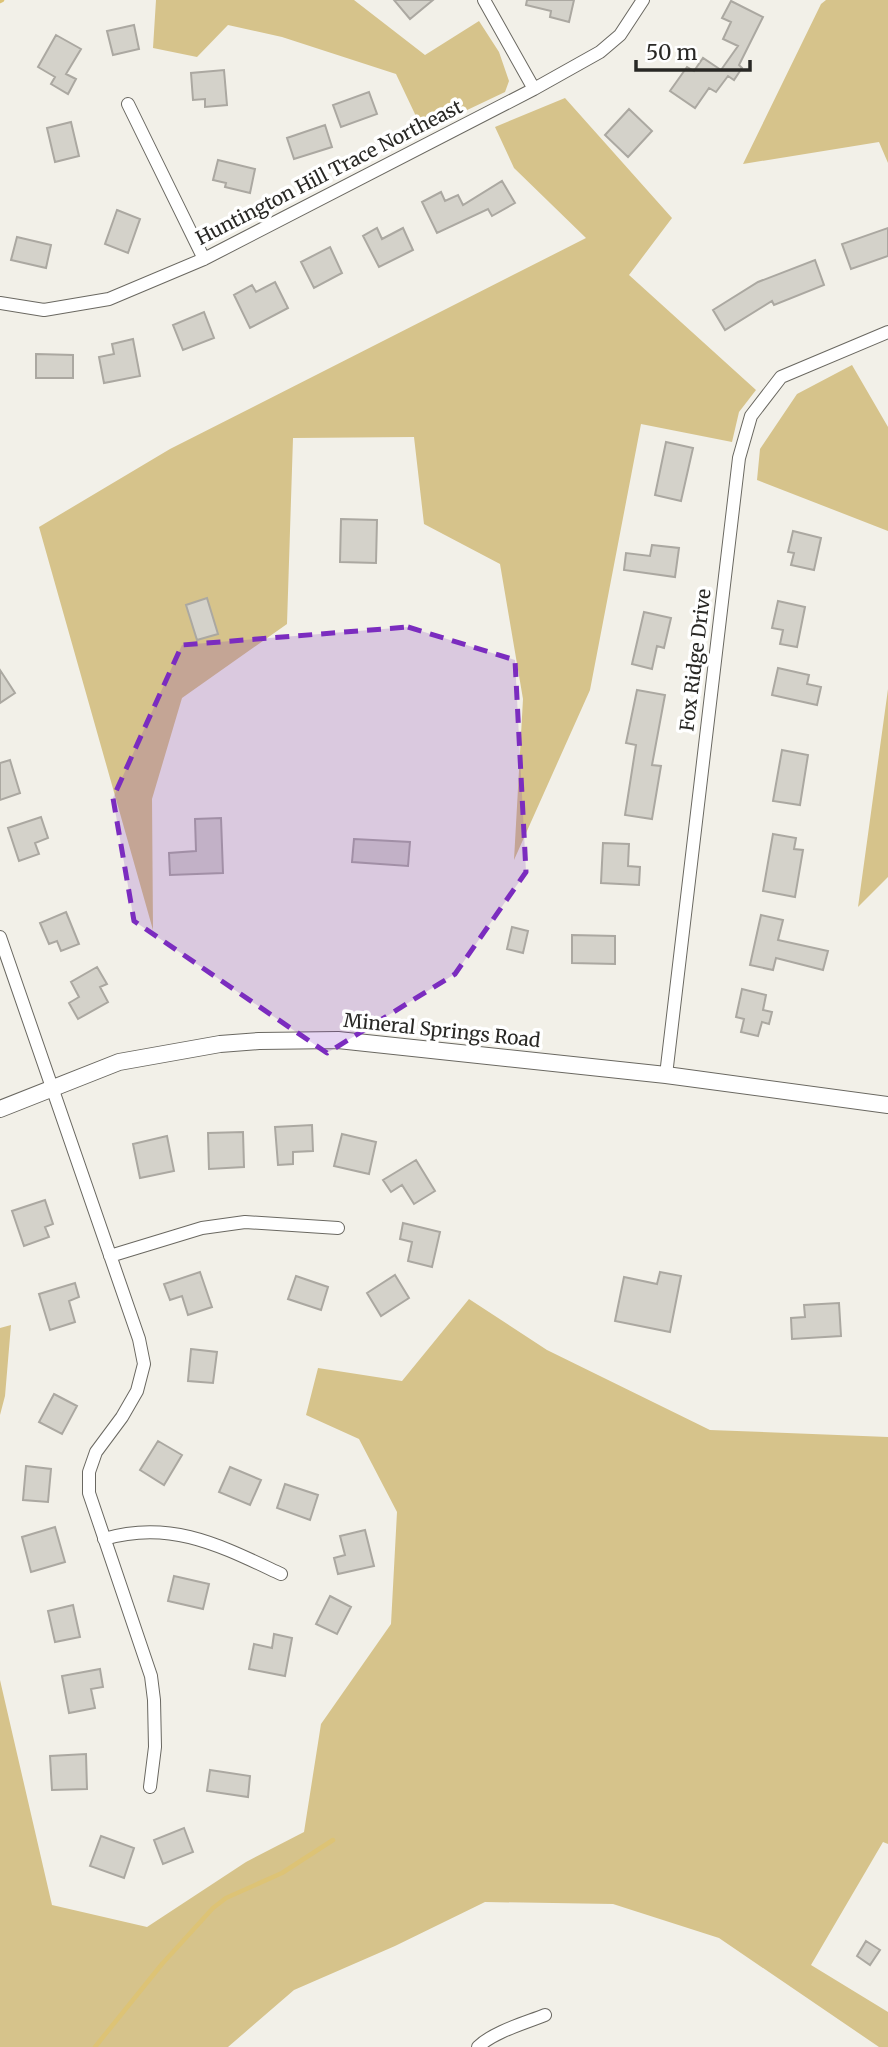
<svg xmlns="http://www.w3.org/2000/svg" width="888" height="2047" font-family="Merriweather,serif">
<rect width="100%" height="100%" fill="#f2f0e8"/>
<!-- green -->
<path fill="#d6c38b" d="M156 0H354L425 55 479 21 499 52 509 81 505 92 423 131 396 74 282 37 228 25 197 57 153 48Z
M826 0H888V163L879 142 743 164 821 4Z
M565 98 672 218 629 275 756 390 739 412 732 442 641 424 590 690 514 860 523 699 500 564 424 524 414 437 293 438 287 624 182 698 152 799 153 930 39 527 170 449 586 238 514 168 495 127Z
M852 365 888 427V531L757 480 760 449 797 394Z
M888 689V877L858 907Z
M469 1299 547 1350 710 1430 888 1437V1844L883 1842 811 1965 888 2012V2047H879L719 1938 613 1904 485 1902 395 1946 294 1990 228 2047H0V1680L52 1905 147 1927 246 1862 304 1832 321 1724 391 1624 397 1512 359 1439 306 1415 318 1368 402 1381Z
M11 1325 5 1396 0 1415V1328Z"/>
<g fill="none" stroke-linecap="round" stroke-linejoin="round">
<!-- stream -->
<path stroke="#ddc375" stroke-width="4.5" d="M0 1 2 0
M95 2047 162 1964 213 1908 226 1898 282 1873 333 1840"/>
</g>
<!-- building -->
<path fill="#d4d2ca" stroke="#aba8a1" stroke-width="2" d="M394 0H433L410 19Z
M527 0H574L569 22 550 17 551 11 526 5Z
M731 1 763 17 739 65 742 68 734 80 728 76 716 92 709 88 695 108 670 91 687 67 694 71 703 58 721 70 738 46 723 39 731 22 722 18Z
M134 25 139 49 113 55 107 31Z
M56 35 81 49 66 74 76 79 68 94 51 84 55 77 38 67Z
M224 70 227 105 205 107V99L193 100 191 73Z
M369 92 377 114 341 127 333 105Z
M629 109 652 131 628 157 605 135Z
M71 122 79 156 55 162 47 128Z
M325 125 332 147 294 159 287 138Z
M218 160 255 169 250 193 225 187 226 183 213 180Z
M502 181 515 203 492 216 488 209 437 233 422 202 441 192 445 201 458 195 463 205Z
M117 210 140 219 128 253 105 244Z
M377 228 382 239 403 228 413 250 379 267 363 236Z
M888 228V256L851 269 842 244Z
M17 237 51 245 46 268 11 260Z
M330 247 342 273 314 288 301 262Z
M815 260 824 285 774 305 772 301 725 330 713 310 758 282Z
M275 282 288 308 250 328 234 295 252 285 256 292Z
M204 312 214 338 183 350 173 325Z
M133 339 140 376 104 383 99 357 114 354 112 344Z
M36 354 73 355V378H36Z
M666 442 693 448 681 501 655 495Z
M341 519 377 520 376 563 340 562Z
M793 531 821 538 814 570 791 565 794 553 788 552Z
M652 545 679 548 675 577 624 570 626 553 650 556Z
M207 598 218 634 197 640 186 605Z
M778 601 805 607 797 647 780 644 783 630 772 628Z
M644 612 671 618 664 648 657 646 652 669 632 664Z
M778 668 809 675 807 684 821 687 817 705 772 695Z
M0 670 15 693 0 703Z
M637 690 665 695 652 765 661 766 652 819 625 815 636 745 626 743Z
M782 750 808 755 800 805 773 801Z
M10 760 20 793 0 800V763Z
M41 817 48 838 35 843 39 854 19 861 8 828Z
M221 818 223 873 170 875 169 853 196 851 195 819Z
M773 834 796 838 794 849 803 850 795 897 763 891Z
M354 839 410 842 408 866 352 862Z
M603 843 629 844 628 866 640 867 639 885 601 883Z
M66 912 79 944 61 951 57 941 49 944 40 923Z
M761 915 783 920 778 940 828 951 823 970 776 958 773 970 750 965Z
M512 927 528 931 523 953 507 949Z
M572 935 615 936V964L572 963Z
M97 967 107 984 100 987 108 1002 78 1019 69 1003 79 997 71 982Z
M742 989 766 995 763 1010 772 1012 769 1024 762 1022 758 1036 741 1032 744 1019 736 1017Z
M312 1125 313 1151 293 1152V1164L278 1165 275 1127Z
M243 1132 244 1167 209 1169 208 1133Z
M342 1134 376 1142 369 1174 334 1166Z
M167 1136 174 1171 140 1178 133 1144Z
M416 1160 435 1191 414 1204 402 1185 391 1192 383 1180Z
M45 1200 53 1224 45 1227 49 1237 24 1246 12 1211Z
M403 1223 440 1232 432 1267 408 1261 412 1242 400 1239Z
M200 1272 212 1307 188 1315 182 1296 170 1300 164 1284Z
M660 1272 681 1276 670 1332 615 1321 624 1277 657 1284Z
M395 1275 409 1298 381 1316 367 1293Z
M296 1276 328 1287 321 1310 288 1299Z
M75 1283 79 1297 69 1301 75 1322 50 1330 39 1294Z
M839 1303 841 1336 792 1339 791 1318 805 1317 804 1305Z
M191 1349 217 1352 213 1383 188 1381Z
M54 1394 77 1406 62 1434 39 1422Z
M158 1441 182 1455 164 1485 140 1470Z
M26 1466 51 1469 48 1502 23 1500Z
M230 1467 261 1480 250 1505 219 1492Z
M285 1484 318 1495 310 1520 277 1508Z
M55 1527 65 1562 31 1572 22 1537Z
M365 1530 374 1566 338 1574 334 1558 345 1555 340 1536Z
M174 1576 209 1584 203 1609 168 1601Z
M330 1596 351 1607 337 1634 316 1624Z
M73 1605 80 1637 55 1642 48 1611Z
M274 1634 292 1638 285 1676 249 1669 254 1644 272 1648Z
M100 1669 103 1687 91 1689 95 1708 69 1713 62 1676Z
M86 1754 87 1789 52 1790 50 1756Z
M210 1770 250 1776 248 1797 207 1791Z
M184 1828 193 1852 163 1864 154 1840Z
M101 1836 134 1848 124 1878 90 1866Z
M866 1941 880 1950 870 1965 857 1956Z"/>
<g fill="none" stroke-linecap="round" stroke-linejoin="round">
<!-- minor casing -->
<g stroke="#6a6861" stroke-width="14">
<path id="minor" d="M484 0 534 89
M128 104 204 259
M0 303 44 310 109 299 204 259 534 89 600 52 620 35 643 0
M0 937 139 1339 144 1364 137 1391 122 1417 96 1452 89 1472V1493L151 1676 154 1700 155 1747 150 1787
M666 1075 739 458 751 416 781 377 888 332
M110 1256 202 1228 245 1222 338 1228
M104 1539C171 1519 221 1546 281 1574
M478 2047C493 2032 525 2023 545 2015"/>
</g>
<!-- tertiary casing -->
<g stroke="#6a6861" stroke-width="18">
<path id="tertiary" d="M0 1109 119 1062 220 1044 259 1041 338 1040 666 1075 888 1105"/>
</g>
<!-- minor -->
<use href="#minor" stroke="#fff" stroke-width="12"/>
<!-- tertiary -->
<use href="#tertiary" stroke="#fff" stroke-width="16"/>
</g>
<!-- marked area -->
<path fill="#7b2cbf" fill-opacity="0.2" stroke="#7b2cbf" stroke-width="5" stroke-dasharray="14 9" stroke-linejoin="round" d="M408 627 515 660 526 872 455 974 327 1053 134 921 113 798 182 645Z"/>
<g text-anchor="middle" dominant-baseline="central" stroke-width="7" stroke-linejoin="round" paint-order="stroke">
<!-- street labels -->
<g font-size="19" fill="#292825" stroke="#fff">
<text transform="translate(329 172) rotate(-27)">Huntington Hill Trace Northeast</text>
<text transform="translate(695 660) rotate(-83)">Fox Ridge Drive</text>
<text transform="translate(442 1030) rotate(6)">Mineral Springs Road</text>
</g>
</g>
<!-- scale -->
<path d="M636 60v10h114v-10" fill="none" stroke="#292825" stroke-width="3.5"/>
<text x="646" y="60" font-size="21" fill="#292825" stroke="#ffffff" stroke-width="5" paint-order="stroke">50 m</text>
</svg>
